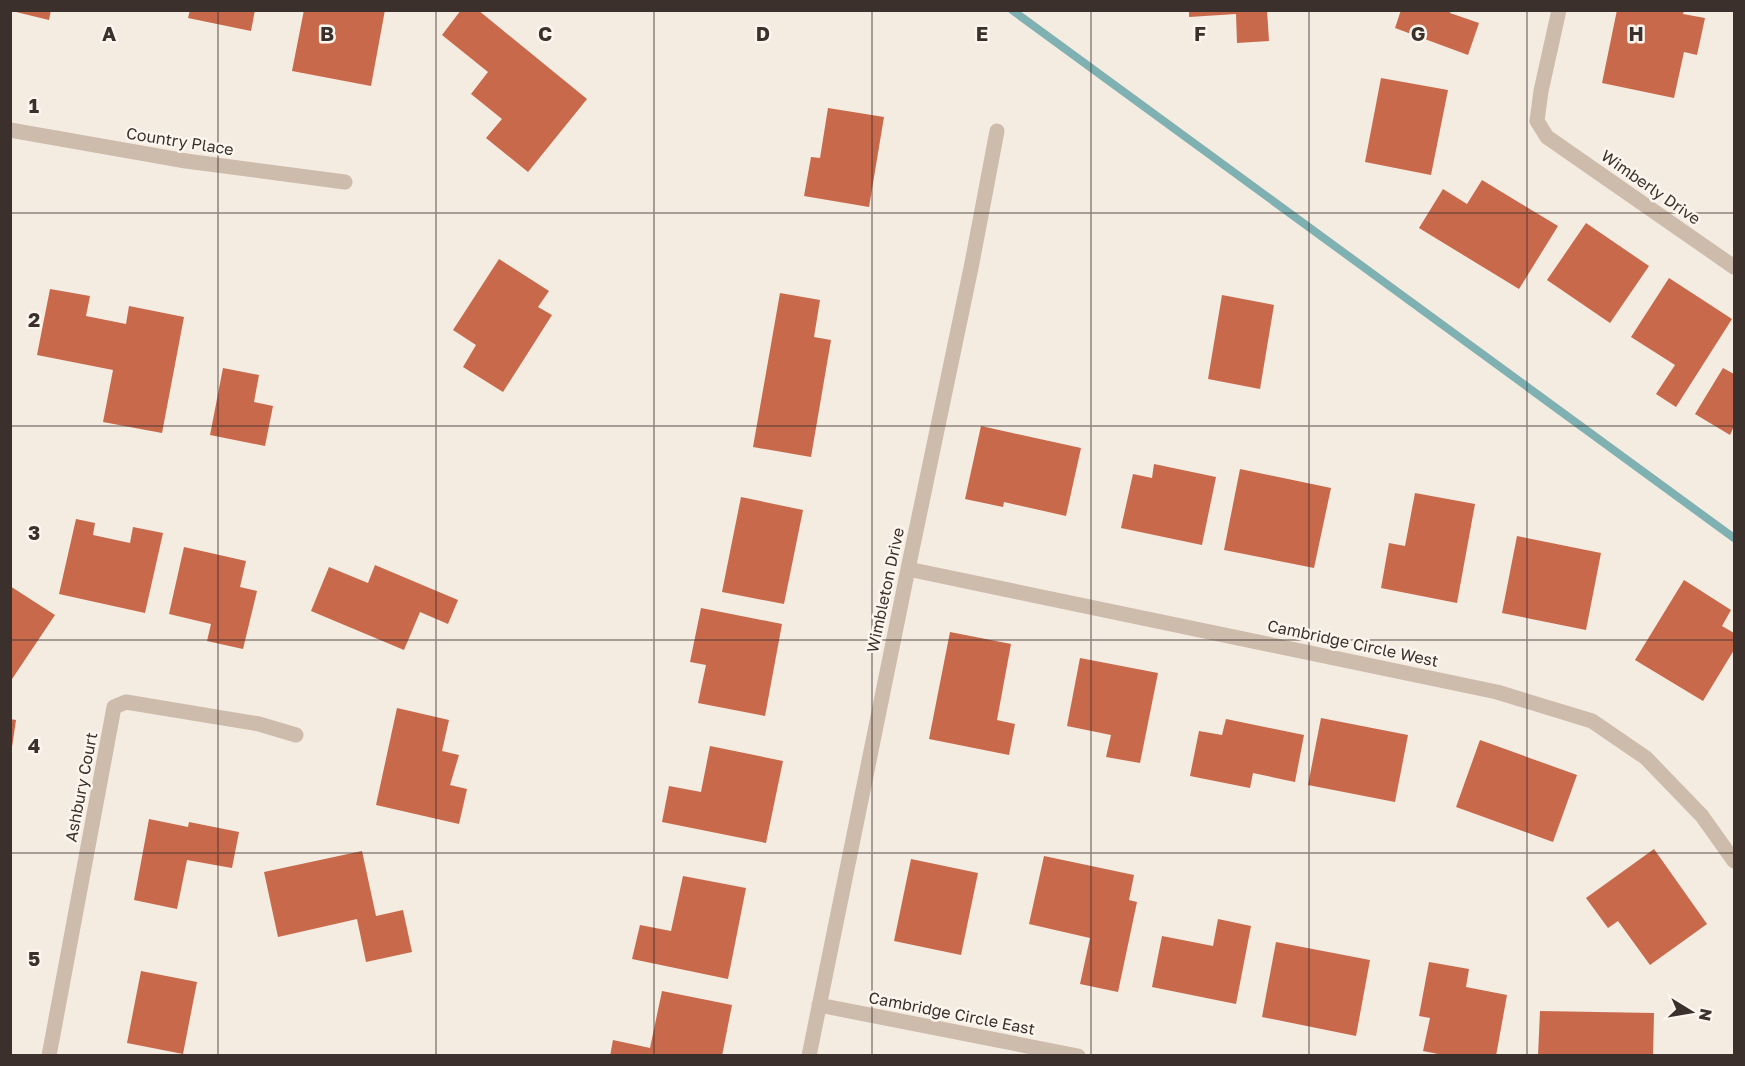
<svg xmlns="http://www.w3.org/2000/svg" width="1745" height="1066" font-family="'Golos Text',sans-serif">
<rect width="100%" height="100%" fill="#f4ebe1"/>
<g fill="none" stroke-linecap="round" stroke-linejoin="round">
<!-- stream -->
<path stroke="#7fb0b2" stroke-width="8" d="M1012 10 1734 538"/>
</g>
<!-- building -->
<path fill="#c8694b" d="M17 10H51L49 20 16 12Z
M190 10H255L251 31 188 18Z
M304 10H385L371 86 292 71Z
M461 10H478L587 99 528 172 486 138 502 119 471 94 488 72 442 35Z
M1189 10H1267L1269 41 1237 43 1236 14 1189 17Z
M1401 10H1451L1450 13 1479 23 1468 55 1395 28Z
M1617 10H1684L1683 14 1705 18 1697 55 1684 52 1674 98 1602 83Z
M1381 78 1448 90 1431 175 1365 162Z
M828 108 884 117 869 207 804 196 811 157 820 158Z
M1482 180 1558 226 1519 289 1419 228 1443 189 1467 204Z
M1586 223 1649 266 1610 323 1547 280Z
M499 259 549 291 538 307 552 315 503 392 463 367 476 345 453 330Z
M1669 278 1732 319 1676 407 1656 394 1675 365 1631 337Z
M50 289 90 296 86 316 126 324 129 306 184 317 162 433 103 422 113 370 37 355Z
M780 293 820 300 814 337 831 340 811 457 753 447Z
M1222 295 1274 305 1260 389 1208 379Z
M223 368 259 375 254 402 273 406 265 446 210 435Z
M1723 368 1734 374V426L1730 435 1695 414Z
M981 426 1081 448 1066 516 1004 502 1003 507 965 499Z
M1154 464 1216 477 1202 545 1121 528 1133 474 1152 478Z
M1240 469 1331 488 1314 568 1224 550Z
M1415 493 1475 504 1457 603 1381 588 1389 543 1405 546Z
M741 497 803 510 784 604 722 592Z
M76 519 95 523 93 535 130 543 133 527 163 533 145 613 59 594Z
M1517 536 1601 553 1586 630 1502 613Z
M184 547 246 561 240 587 257 591 243 649 207 641 211 624 169 614Z
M375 565 458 600 448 624 420 612 404 650 311 611 329 567 368 583Z
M1684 580 1731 610 1722 626 1734 633V650L1703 701 1635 660Z
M10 586 55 615 10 682Z
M701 608 782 624 765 716 698 703 706 665 690 662Z
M950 632 1011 644 997 720 1015 724 1009 755 929 739Z
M1080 658 1158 673 1140 763 1106 757 1111 735 1067 726Z
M397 708 449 720 442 751 459 755 450 785 467 789 459 824 376 805Z
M1321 718 1408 735 1395 802 1308 785Z
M10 719 16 720 12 747 10 746Z
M1226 719 1304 735 1295 782 1253 773 1250 788 1190 776 1199 731 1222 735Z
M1480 740 1577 775 1553 842 1456 807Z
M710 746 783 761 766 843 662 822 669 786 701 792Z
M149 819 188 827 189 822 239 832 232 868 187 860 177 909 134 900Z
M1654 849 1707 924 1650 965 1618 921 1608 928 1586 898Z
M362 851 376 916 403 910 412 952 366 962 357 919 278 937 264 872Z
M1044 856 1134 875 1129 900 1137 902 1118 992 1080 984 1090 938 1029 924Z
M911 859 978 873 961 955 894 941Z
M683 876 746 888 728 979 632 959 640 925 671 931Z
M1218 919 1251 926 1236 1004 1152 987 1162 936 1213 946Z
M1276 942 1370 960 1356 1036 1262 1017Z
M1429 962 1469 969 1466 987 1507 995 1496 1056H1448L1423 1051 1430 1018 1419 1016Z
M141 971 197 982 183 1054 127 1043Z
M662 991 732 1005 722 1056H610L613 1040 650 1048Z
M1540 1011 1654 1013 1653 1056H1538Z"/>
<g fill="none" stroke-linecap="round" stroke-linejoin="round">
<!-- minor -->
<path stroke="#cdbbac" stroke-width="15" d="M1559 10 1541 91 1537 121 1547 137 1734 267
M10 130 186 161 345 182
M908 569 1497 692 1592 721 1646 758 1702 816 1734 861
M819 1005 1078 1056
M49 1056 114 707 126 702 259 724 296 735
M809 1056 908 569 972 263 997 131"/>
</g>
<!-- grid -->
<path fill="none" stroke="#3b302b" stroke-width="1.5" stroke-opacity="0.55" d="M218 10V1056M436 10V1056M654 10V1056M872 10V1056M1091 10V1056M1309 10V1056M1527 10V1056M10 213H1734M10 426H1734M10 640H1734M10 853H1734"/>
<g text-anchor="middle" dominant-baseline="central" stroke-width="5" stroke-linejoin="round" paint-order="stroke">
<!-- street labels -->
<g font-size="16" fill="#3b302b" stroke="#fbf5ee">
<text transform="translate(180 141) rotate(9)">Country Place</text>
<text transform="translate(1651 187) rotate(35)">Wimberly Drive</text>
<text transform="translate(885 590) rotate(-78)">Wimbleton Drive</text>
<text transform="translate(1353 643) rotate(12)">Cambridge Circle West</text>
<text transform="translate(81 787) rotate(-79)">Ashbury Court</text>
<text transform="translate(952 1013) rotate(11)">Cambridge Circle East</text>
</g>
</g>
<g font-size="20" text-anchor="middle" font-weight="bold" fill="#3b302b" stroke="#fbf5ee" stroke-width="5" stroke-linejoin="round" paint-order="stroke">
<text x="109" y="41">A</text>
<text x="327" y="41">B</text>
<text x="545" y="41">C</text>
<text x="763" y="41">D</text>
<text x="982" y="41">E</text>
<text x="1200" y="41">F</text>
<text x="1418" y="41">G</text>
<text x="1636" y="41">H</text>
<text x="34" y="113">1</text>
<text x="34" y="327">2</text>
<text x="34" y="540">3</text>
<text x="34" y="753">4</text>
<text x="34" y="966">5</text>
</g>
<!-- border -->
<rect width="1745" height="1066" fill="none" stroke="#3b302b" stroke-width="24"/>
<!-- north arrow -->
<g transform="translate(1691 1012) rotate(101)" stroke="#fbf5ee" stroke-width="4.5" paint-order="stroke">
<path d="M0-4.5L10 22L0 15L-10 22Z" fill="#3b302b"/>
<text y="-9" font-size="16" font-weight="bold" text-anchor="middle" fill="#3b302b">N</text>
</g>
</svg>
